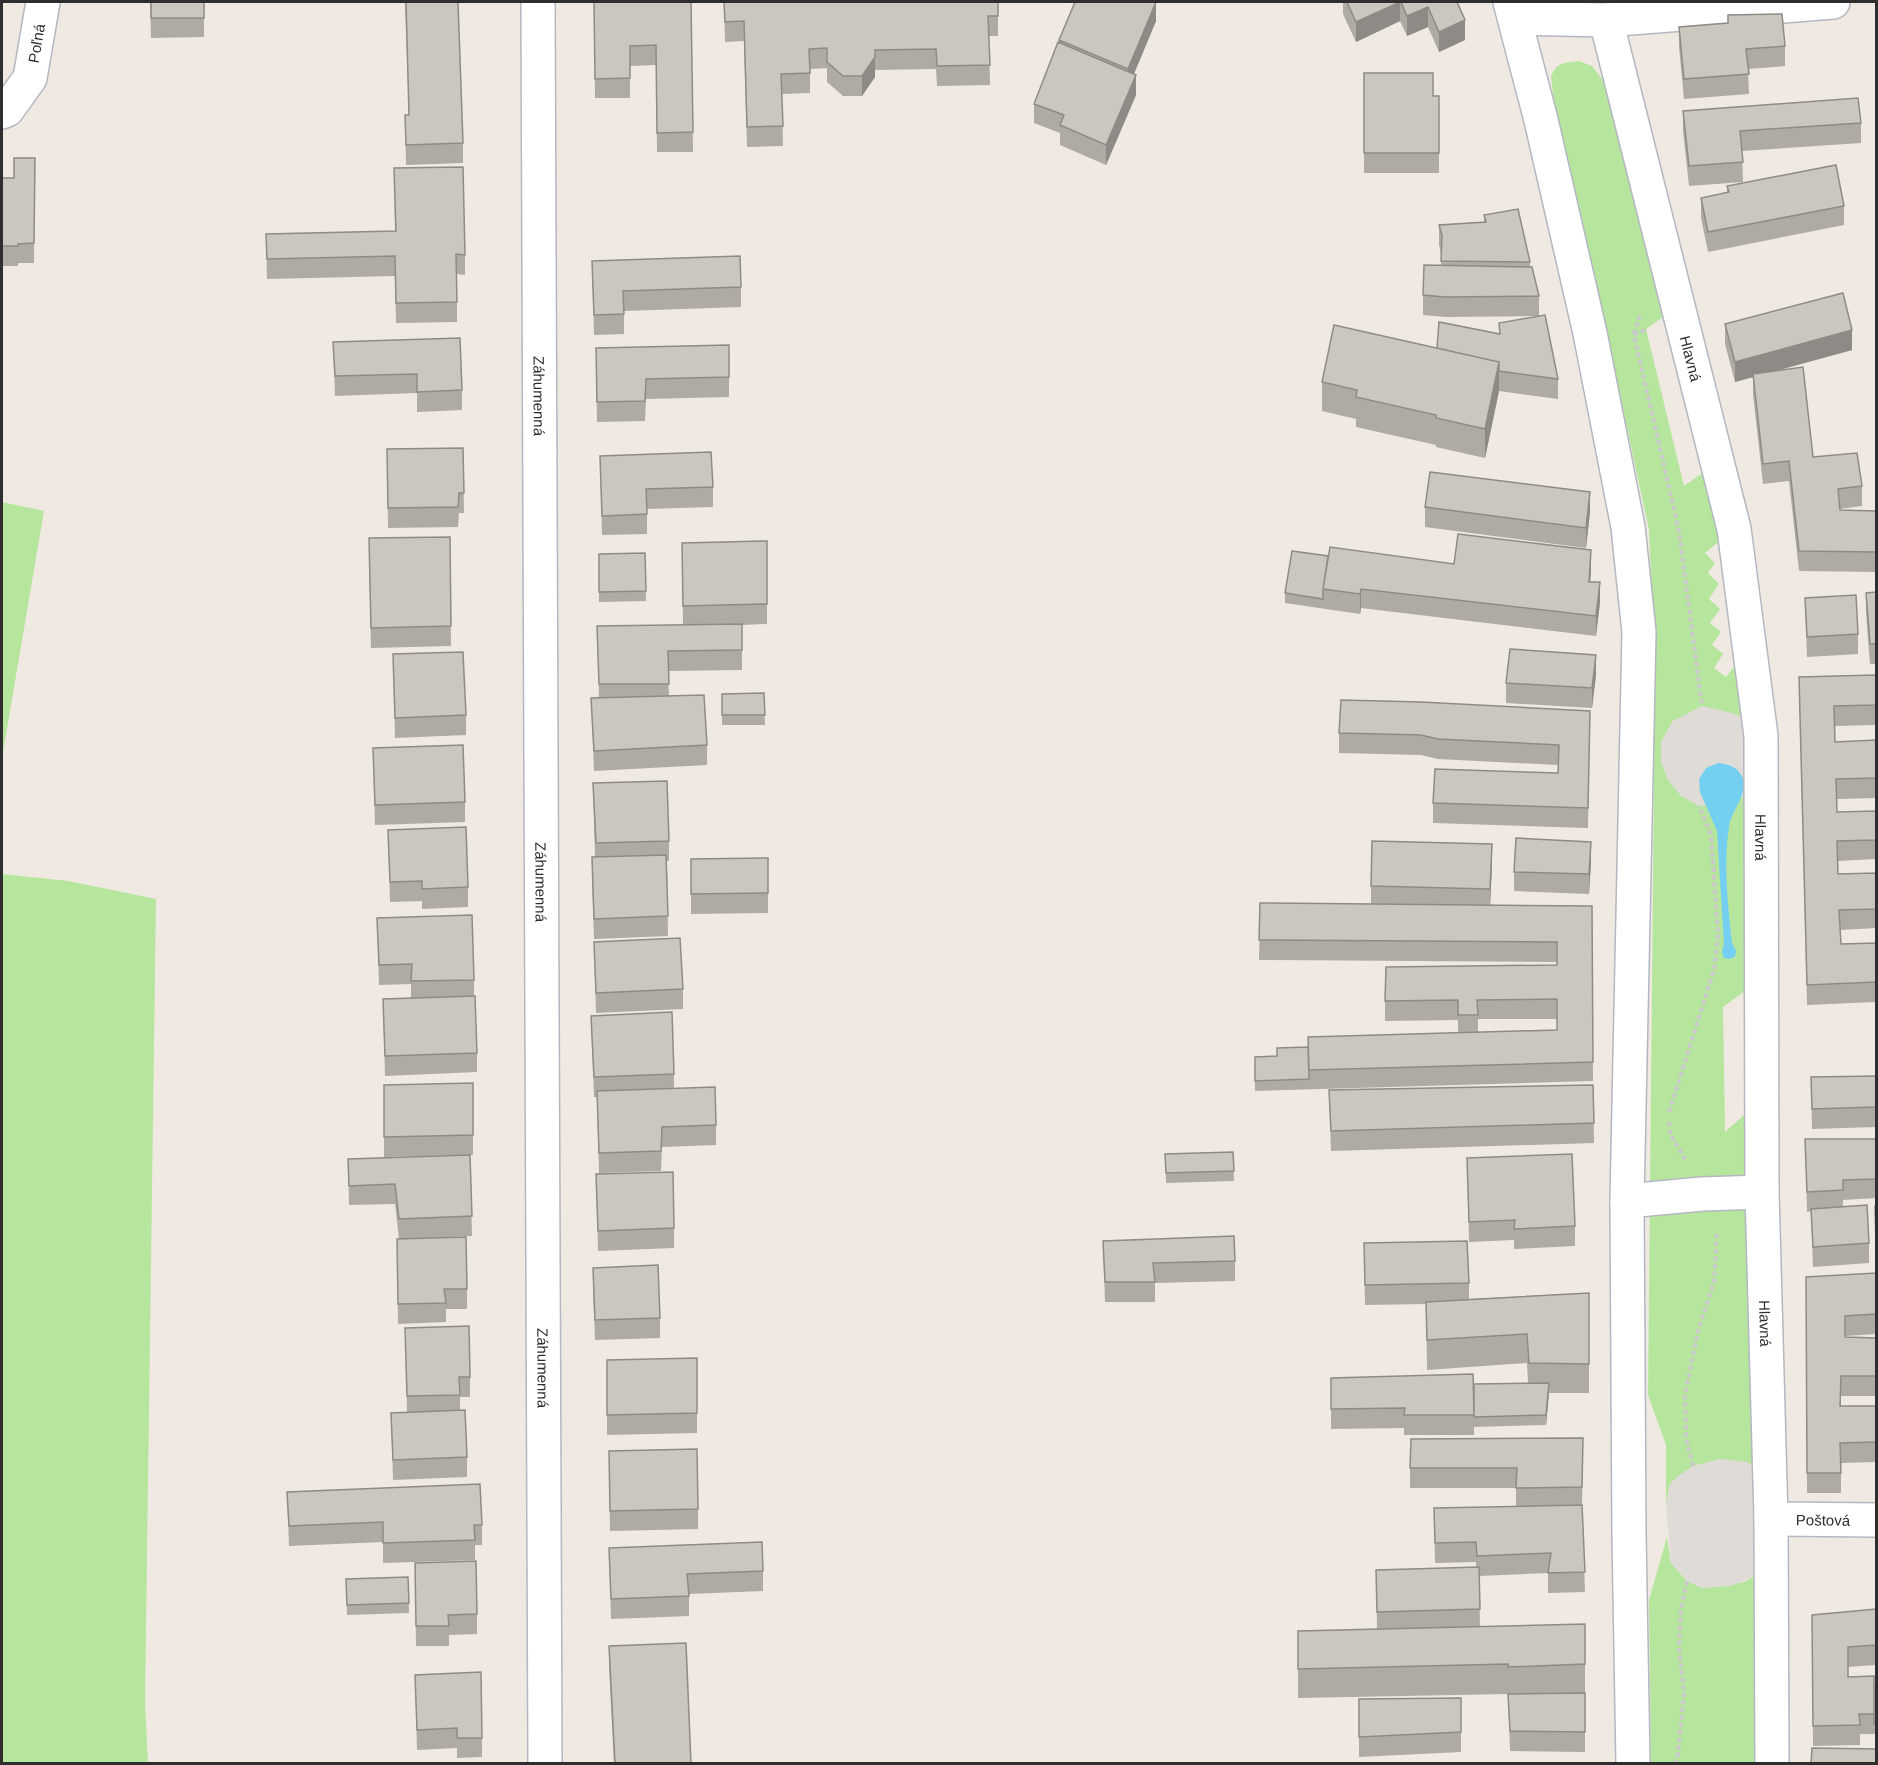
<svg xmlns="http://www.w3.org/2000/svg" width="1878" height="1765" font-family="Helvetica,sans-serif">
<rect width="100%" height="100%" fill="#efe9e1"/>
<!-- green -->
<path fill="#b6e59e" d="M1579 61 1592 66 1602 79 1677 307 1646 329 1684 486 1717 463 1734 529 1705 553 1715 563 1708 573 1719 584 1709 599 1720 609 1710 623 1721 632 1712 645 1723 654 1714 668 1726 677 1743 655 1747 720 1673 721 1661 742V762L1741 798 1748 792 1753 985 1723 1007 1725 1132 1752 1108 1754 1465 1670 1484 1666 1505V1445L1648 1395 1654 779V638L1649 530 1582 218 1555 112 1551 76 1556 67 1564 63Z
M2 502 44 511 2 758Z
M2 874 68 881 156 899 145 1703 148 1763H2Z
M1667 1537 1671 1563 1687 1581 1702 1588 1744 1582 1755 1576V1763H1651L1649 1600Z"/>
<!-- plaza -->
<path fill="#dfdcd8" d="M1702 706 1736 714 1754 724 1748 792 1739 800 1744 791 1743 780 1738 770 1728 764H1718L1700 792 1706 806H1699L1681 796 1668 780 1661 762V742L1673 721Z
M1720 1459 1747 1462 1763 1472 1755 1576 1731 1586 1702 1588 1687 1581 1671 1563 1666 1505 1670 1484 1678 1476 1693 1466Z"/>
<!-- water -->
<path fill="#75cff0" d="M1718 763C1729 764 1739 767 1743 779 1748 795 1731 811 1729 827 1723 864 1728 905 1732 943L1736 951 1735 957 1729 959 1724 958 1722 952 1724 944 1717 831 1700 792 1699 779 1706 768Z"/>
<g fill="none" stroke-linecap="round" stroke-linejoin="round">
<!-- minor casing -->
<g stroke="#b4b7c1" stroke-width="36">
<g id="minor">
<path id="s1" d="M538 2 545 1764"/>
<path d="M1510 2 1541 120 1590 333 1628 527 1639 632 1627 1201 1629 1534 1633 1764"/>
<path id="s2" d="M1515 18 1606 20 1734 529 1761 736 1762 1192 1771 1519 1772 1764"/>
<path d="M1606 20 1833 2"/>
<path id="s3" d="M2 112 7 110 30 78 43 2"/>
<path d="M1627 1201 1702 1194 1762 1192"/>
<path id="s4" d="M1771 1519 1876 1520"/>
</g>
</g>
<!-- path -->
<path stroke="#c9c9c9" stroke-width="4" stroke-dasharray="4.5 3" stroke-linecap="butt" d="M1645 330 1634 335 1679 531 1702 706
M1634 334 1640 315
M1669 1112 1714 970 1718 935 1711 835 1699 806
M1669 1122 1670 1134 1685 1159
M1693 1466 1686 1438 1685 1395 1698 1331 1714 1282 1717 1232
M1675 1764 1678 1754 1684 1693 1679 1647 1681 1609 1687 1581"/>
<!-- minor -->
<use href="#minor" stroke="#fff" stroke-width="33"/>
</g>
<!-- wall -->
<path fill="#afaba4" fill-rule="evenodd" d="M150 2H204V37L151 38Z
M405 2 463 143V163L406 165 405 115H409Z
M594 2H691L693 152H657L656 65 630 66V98H595Z
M724 2 998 16V36H989L990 85 937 86 936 69 875 70V77L862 96H843L827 82V68L810 69V93L782 94 783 146 747 147 744 41 725 42Z
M1343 2H1457L1465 40 1439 52 1428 27 1407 36 1400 21 1356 42 1343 14Z
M1156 21 1134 74 1136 95 1106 165 1060 145V133L1034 123V104L1059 43V40Z
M1679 27 1785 46V66L1748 69 1749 94 1684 99 1679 47Z
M1364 73 1433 96H1439V173H1364Z
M1683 111 1861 123V143L1742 151 1743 182 1689 186 1683 131Z
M35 158 34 263H18V266H2V178H14Z
M394 168 465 255V275L457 274V322L396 323 395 276 267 279 266 234 395 231Z
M1727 186 1844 206V225L1708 252 1701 218V198L1727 193Z
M1484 215 1530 262V267L1539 296V316L1558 379V399L1499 391 1485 458 1436 447V445L1356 427V419L1322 411V382L1437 348 1499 334V323L1538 316 1445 317 1423 315V295L1441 265V253L1439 245V225L1484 222Z
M592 261 741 287V307L624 311V334L594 335Z
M1725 324 1852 350 1775 371 1813 457 1862 486V506L1840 509V510L1876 511V572L1799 571 1789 481 1763 484 1753 394V377L1735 382 1725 344Z
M333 342 462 390V410L417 412V393L335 396Z
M729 345V397L646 399 645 421 597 422 596 368Z
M463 448 464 513H459L458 527 388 528 387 449Z
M600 456 713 487V507L647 509V534L602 535Z
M1425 507 1590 512 1586 548 1425 527Z
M450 537 451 646 371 648 369 558Z
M767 541V624L742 625V670L668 671 669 696 707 745V765L594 771 591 698H599L597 626 683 625 682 543Z
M645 553 646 601 599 602V554Z
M1328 556 1454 564 1591 570 1590 582 1600 602 1596 636 1361 608 1360 614 1285 603V593Z
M1876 592V664H1870L1866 613V593Z
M1805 598 1858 634V654L1807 657Z
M393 654 466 715V735L395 738Z
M1596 675 1592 708 1506 703V683Z
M1876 675V725L1835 726V742L1876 740V798L1836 799 1837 812 1876 811V859L1838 861V874L1876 873V928L1840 930 1841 944 1876 943V1002L1807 1005 1799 677Z
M764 693 765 725H722V694Z
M1590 711 1588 828 1433 823V803L1558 773V765L1438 759 1421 755 1339 753V733Z
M373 748 465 802V822L375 825Z
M593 783 669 841V861H667L668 936 594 939 592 877V857H595Z
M388 830 468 887V907L422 909V901L390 902Z
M768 858V913L691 914V859Z
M1591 862 1589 894 1514 891V872Z
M1492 864 1490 905 1592 906 1593 1081 1255 1091V1057L1277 1056 1308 1047 1458 1033V1020L1385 1021V1001L1557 965V962L1259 960 1260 903 1371 904V886ZM1478 1019H1557V1030L1478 1032Z
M377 918 474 980V996L477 1053V1072L385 1076 383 999 411 998V984L379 985Z
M594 942 683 989V1009L596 1013Z
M591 1016 674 1074V1089L716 1125V1145L662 1147 661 1171 599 1173 597 1097H594Z
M1876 1076V1127L1812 1129 1811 1077Z
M473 1083V1155H470L472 1236 399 1239 467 1289V1309H446V1322L398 1324 397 1239H399L395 1204 349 1205 348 1159 469 1155 384 1157V1085Z
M1593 1085 1594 1143 1331 1151 1329 1090Z
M1805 1139H1876V1198L1843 1200V1207L1869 1243V1263L1813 1267 1811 1211 1807 1212Z
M1233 1152 1234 1181 1166 1183 1165 1154Z
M1467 1158 1575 1226V1246L1514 1249V1240L1469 1242Z
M596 1174 674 1228V1248L598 1251Z
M1875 1206H1876V1262L1875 1226Z
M1103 1241 1235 1261V1281L1155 1283V1302H1105Z
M1364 1243 1469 1283V1299L1589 1293V1393H1549L1546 1425 1474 1427V1435H1404V1428L1331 1429V1378L1474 1384 1528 1383 1527 1363 1427 1370 1426 1304 1365 1305Z
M1876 1273V1334L1845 1336V1337L1876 1338V1396H1841V1406H1876V1462L1841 1463V1493H1807L1806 1277Z
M593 1287 660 1318V1338L595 1340Z
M405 1328 470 1377V1397H460V1410L467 1457V1477L393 1480 391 1413 407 1412Z
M697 1358V1433L607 1435V1360Z
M1583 1438 1582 1507 1585 1592 1548 1593V1573L1479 1576 1480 1627 1585 1624V1752L1510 1751 1508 1694 1298 1698V1631L1377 1629 1376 1570 1476 1567V1562L1435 1563 1434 1508 1516 1507V1488H1410V1468Z
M609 1451 698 1509V1529L610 1531Z
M287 1492 482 1525V1545H475V1560L383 1563V1542L289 1546Z
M609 1548 763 1571V1591L689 1594V1616L611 1619Z
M415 1563 477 1614V1634L449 1635V1646H416Z
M408 1577 409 1613 347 1615 346 1579Z
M1876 1609V1665L1848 1667V1677L1876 1686V1734H1860V1745L1813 1746 1812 1615Z
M609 1646 691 1764H614L609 1666Z
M415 1675 482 1738V1757L457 1758V1748L417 1750Z
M1461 1698V1752L1359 1757V1699Z"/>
<!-- shaded-wall -->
<path fill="#8e8b86" d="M1156 2V21L1128 88V69Z
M1400 2V21L1356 42V22Z
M1428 7V27L1407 36V16Z
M1465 20V40L1439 52V32Z
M875 57V77L862 96V76Z
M1136 75V95L1106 165V145Z
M1852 330V350L1735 382V362Z
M1499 362V391L1485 458V429Z
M1590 492V512L1586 548V528Z
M1591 550V570L1589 601V582Z
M1600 582V602L1596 636V616Z
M1361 589V608L1360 614V594Z
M1596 655V675L1592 708V688Z
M1591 842V862L1589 894V874Z
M1492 844V864L1490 909V889Z
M1549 1383V1393L1546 1425V1415Z"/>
<!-- building -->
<path fill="#cbc7bf" stroke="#8e8b86" stroke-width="1.5" d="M151 2H204V18H151Z
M406 2H458L463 143 406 145 405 115H409Z
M594 2H691L693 132 657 133 656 45 630 46V78L595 79Z
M724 2H998V16H988L990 65 937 66 936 49 875 50V57L862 76H843L827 62V48L809 49 810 73 781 74 783 126 747 127 744 21 725 22Z
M1075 2H1156L1128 69 1059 40Z
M1347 2H1400L1356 22Z
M1401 2H1457L1465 20 1439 32 1428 7 1407 16Z
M1782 14 1785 46 1746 49 1749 74 1684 79 1679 27 1728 23V15Z
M1058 42 1136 75 1106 145 1060 125 1064 115 1034 104Z
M1364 73H1433V96H1439V153H1364Z
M1858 98 1861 123 1740 131 1743 162 1689 166 1683 111Z
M14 158H35L34 243 18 244V246H2V178H14Z
M1836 165 1844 206 1708 232 1701 198 1729 192 1727 186Z
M463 167 465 255 456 254 457 302 396 303 395 256 267 259 266 234 396 231 394 168Z
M1518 209 1530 262 1441 261 1442 235 1439 225 1486 222 1484 215Z
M740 256 741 287 623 291 624 314 594 315 592 261Z
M1424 265 1532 267 1539 296 1445 297 1423 295Z
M1843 293 1852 330 1735 362 1725 324Z
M1545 315 1558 379 1499 371V362L1437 348 1439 322 1500 334 1499 323Z
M1334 325 1499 362 1485 429 1436 418V415L1356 397 1357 390 1322 382Z
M460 338 462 390 417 392V374L335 376 333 342Z
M729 345V377L646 379 645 401 597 402 596 348Z
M1803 367 1813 457 1857 453 1862 486 1838 489 1840 510 1876 511V552L1799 551 1789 461 1763 464 1753 374Z
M463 448 464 493H459L458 507 388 508 387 449Z
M711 452 713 487 646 489 647 514 602 516 600 456Z
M1430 472 1590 492 1586 528 1425 507Z
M1458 534 1591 550 1589 582H1600L1596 616 1361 589 1360 594 1323 589 1330 547 1454 564Z
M450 537 451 626 371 628 369 538Z
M767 541V604L683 606 682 543Z
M1292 551 1328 556 1323 589V599L1285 593Z
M645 553 646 591 599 592V554Z
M1876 592V644H1870L1866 593Z
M1856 595 1858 634 1807 637 1805 598Z
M742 624V650L668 651 669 684H599L597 626Z
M1510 649 1596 655 1592 688 1506 683Z
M463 652 466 715 395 718 393 654Z
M1876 675V705L1834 706 1835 742 1876 740V778L1836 779 1837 812 1876 811V840L1837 841 1838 874 1876 873V909L1839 910 1841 944 1876 943V982L1807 985 1799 677Z
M764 693 765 715H722V694Z
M704 695 707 745 594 751 591 698Z
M1341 700 1421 702 1590 711 1588 808 1433 803 1435 769 1558 773 1559 745 1438 739 1421 735 1339 733Z
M463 745 465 802 375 805 373 748Z
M667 781 669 841 596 843 593 783Z
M466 827 468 887 422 889V881L390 882 388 830Z
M1516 838 1591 842 1589 874 1514 872Z
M1372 841 1492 844 1490 889 1371 886Z
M666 855 668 916 594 919 592 857Z
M768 858V893L691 894V859Z
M1260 903 1592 906 1593 1062 1309 1070 1308 1037 1557 1030V999L1477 1000 1478 1015H1458V1000L1385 1001 1386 967 1557 965V942L1259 940Z
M472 915 474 980 411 981 412 964 379 965 377 918Z
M680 938 683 989 596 993 594 942Z
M475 996 477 1053 385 1056 383 999Z
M672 1012 674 1074 594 1077 591 1016Z
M1308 1047 1309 1079 1255 1081V1057L1277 1056V1048Z
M1876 1076V1107L1812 1109 1811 1077Z
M473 1083V1135L384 1137V1085Z
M1593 1085 1594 1123 1331 1131 1329 1090Z
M715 1087 716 1125 662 1127 661 1151 599 1153 597 1091Z
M1805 1139H1876V1179L1843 1180V1190L1807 1192Z
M1233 1152 1234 1171 1166 1173 1165 1154Z
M1572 1154 1575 1226 1514 1229 1515 1220 1469 1222 1467 1158Z
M470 1155 472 1216 399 1219 395 1184 349 1186 348 1159Z
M673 1172 674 1228 598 1231 596 1174Z
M1867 1205 1869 1243 1813 1247 1811 1209Z
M1875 1206H1876V1242Z
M1234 1236 1235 1261 1153 1263 1155 1282H1105L1103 1241Z
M466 1237 467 1289H444L446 1303 398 1304 397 1239Z
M1467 1241 1469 1283 1365 1285 1364 1243Z
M658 1265 660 1318 595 1320 593 1268Z
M1876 1273V1314L1845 1316V1337L1876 1338V1376H1841L1840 1406H1876V1442L1840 1443 1841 1473H1807L1806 1277Z
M1589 1293V1364L1529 1363 1527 1334 1427 1340 1426 1302Z
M469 1326 470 1377H459L460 1395 407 1396 405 1328Z
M697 1358V1413L607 1415V1360Z
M1473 1374 1474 1415H1404L1405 1408 1331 1409V1378Z
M1549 1383 1546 1415 1474 1417V1384Z
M465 1410 467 1457 393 1460 391 1413Z
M1583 1438 1582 1487 1516 1488 1517 1468H1410L1411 1439Z
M697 1449 698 1509 610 1511 609 1451Z
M480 1484 482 1525H474L475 1540 383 1543V1522L289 1526 287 1492Z
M1582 1505 1585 1572 1548 1573 1551 1553 1477 1556 1476 1542 1435 1543 1434 1508Z
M762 1542 763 1571 687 1574 689 1596 611 1599 609 1548Z
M476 1561 477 1614 448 1615 449 1626H416L415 1563Z
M1479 1567 1480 1609 1377 1612 1376 1570Z
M408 1577 409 1603 347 1605 346 1579Z
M1876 1609V1645L1848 1647V1677L1874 1676V1714H1859L1860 1725 1813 1726 1812 1615Z
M1585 1624V1664L1508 1667V1664L1298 1669V1631Z
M686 1643 691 1764H615L609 1646Z
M481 1672 482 1738H457V1728L417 1730 415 1675Z
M1874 1686H1876V1724H1874Z
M1585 1693V1732L1510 1731 1508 1694Z
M1461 1698V1732L1359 1737V1699Z
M1812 1748 1876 1749V1764H1811Z"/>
<g text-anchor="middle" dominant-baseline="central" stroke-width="4.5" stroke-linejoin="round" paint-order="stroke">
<!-- street labels -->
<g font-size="15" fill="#2e2e2e" stroke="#fff">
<text stroke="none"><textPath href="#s3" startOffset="80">Poľná</textPath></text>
<text stroke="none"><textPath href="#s2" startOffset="440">Hlavná</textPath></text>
<text stroke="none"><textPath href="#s1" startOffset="394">Záhumenná</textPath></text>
<text stroke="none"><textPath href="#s2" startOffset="926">Hlavná</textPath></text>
<text stroke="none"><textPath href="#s1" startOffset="880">Záhumenná</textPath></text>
<text stroke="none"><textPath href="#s2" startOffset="1412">Hlavná</textPath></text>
<text stroke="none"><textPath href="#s1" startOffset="1366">Záhumenná</textPath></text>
<text stroke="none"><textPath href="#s4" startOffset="52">Poštová</textPath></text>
</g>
</g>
<!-- border -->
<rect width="1878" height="1765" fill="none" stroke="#2e2e2e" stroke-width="6"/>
</svg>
